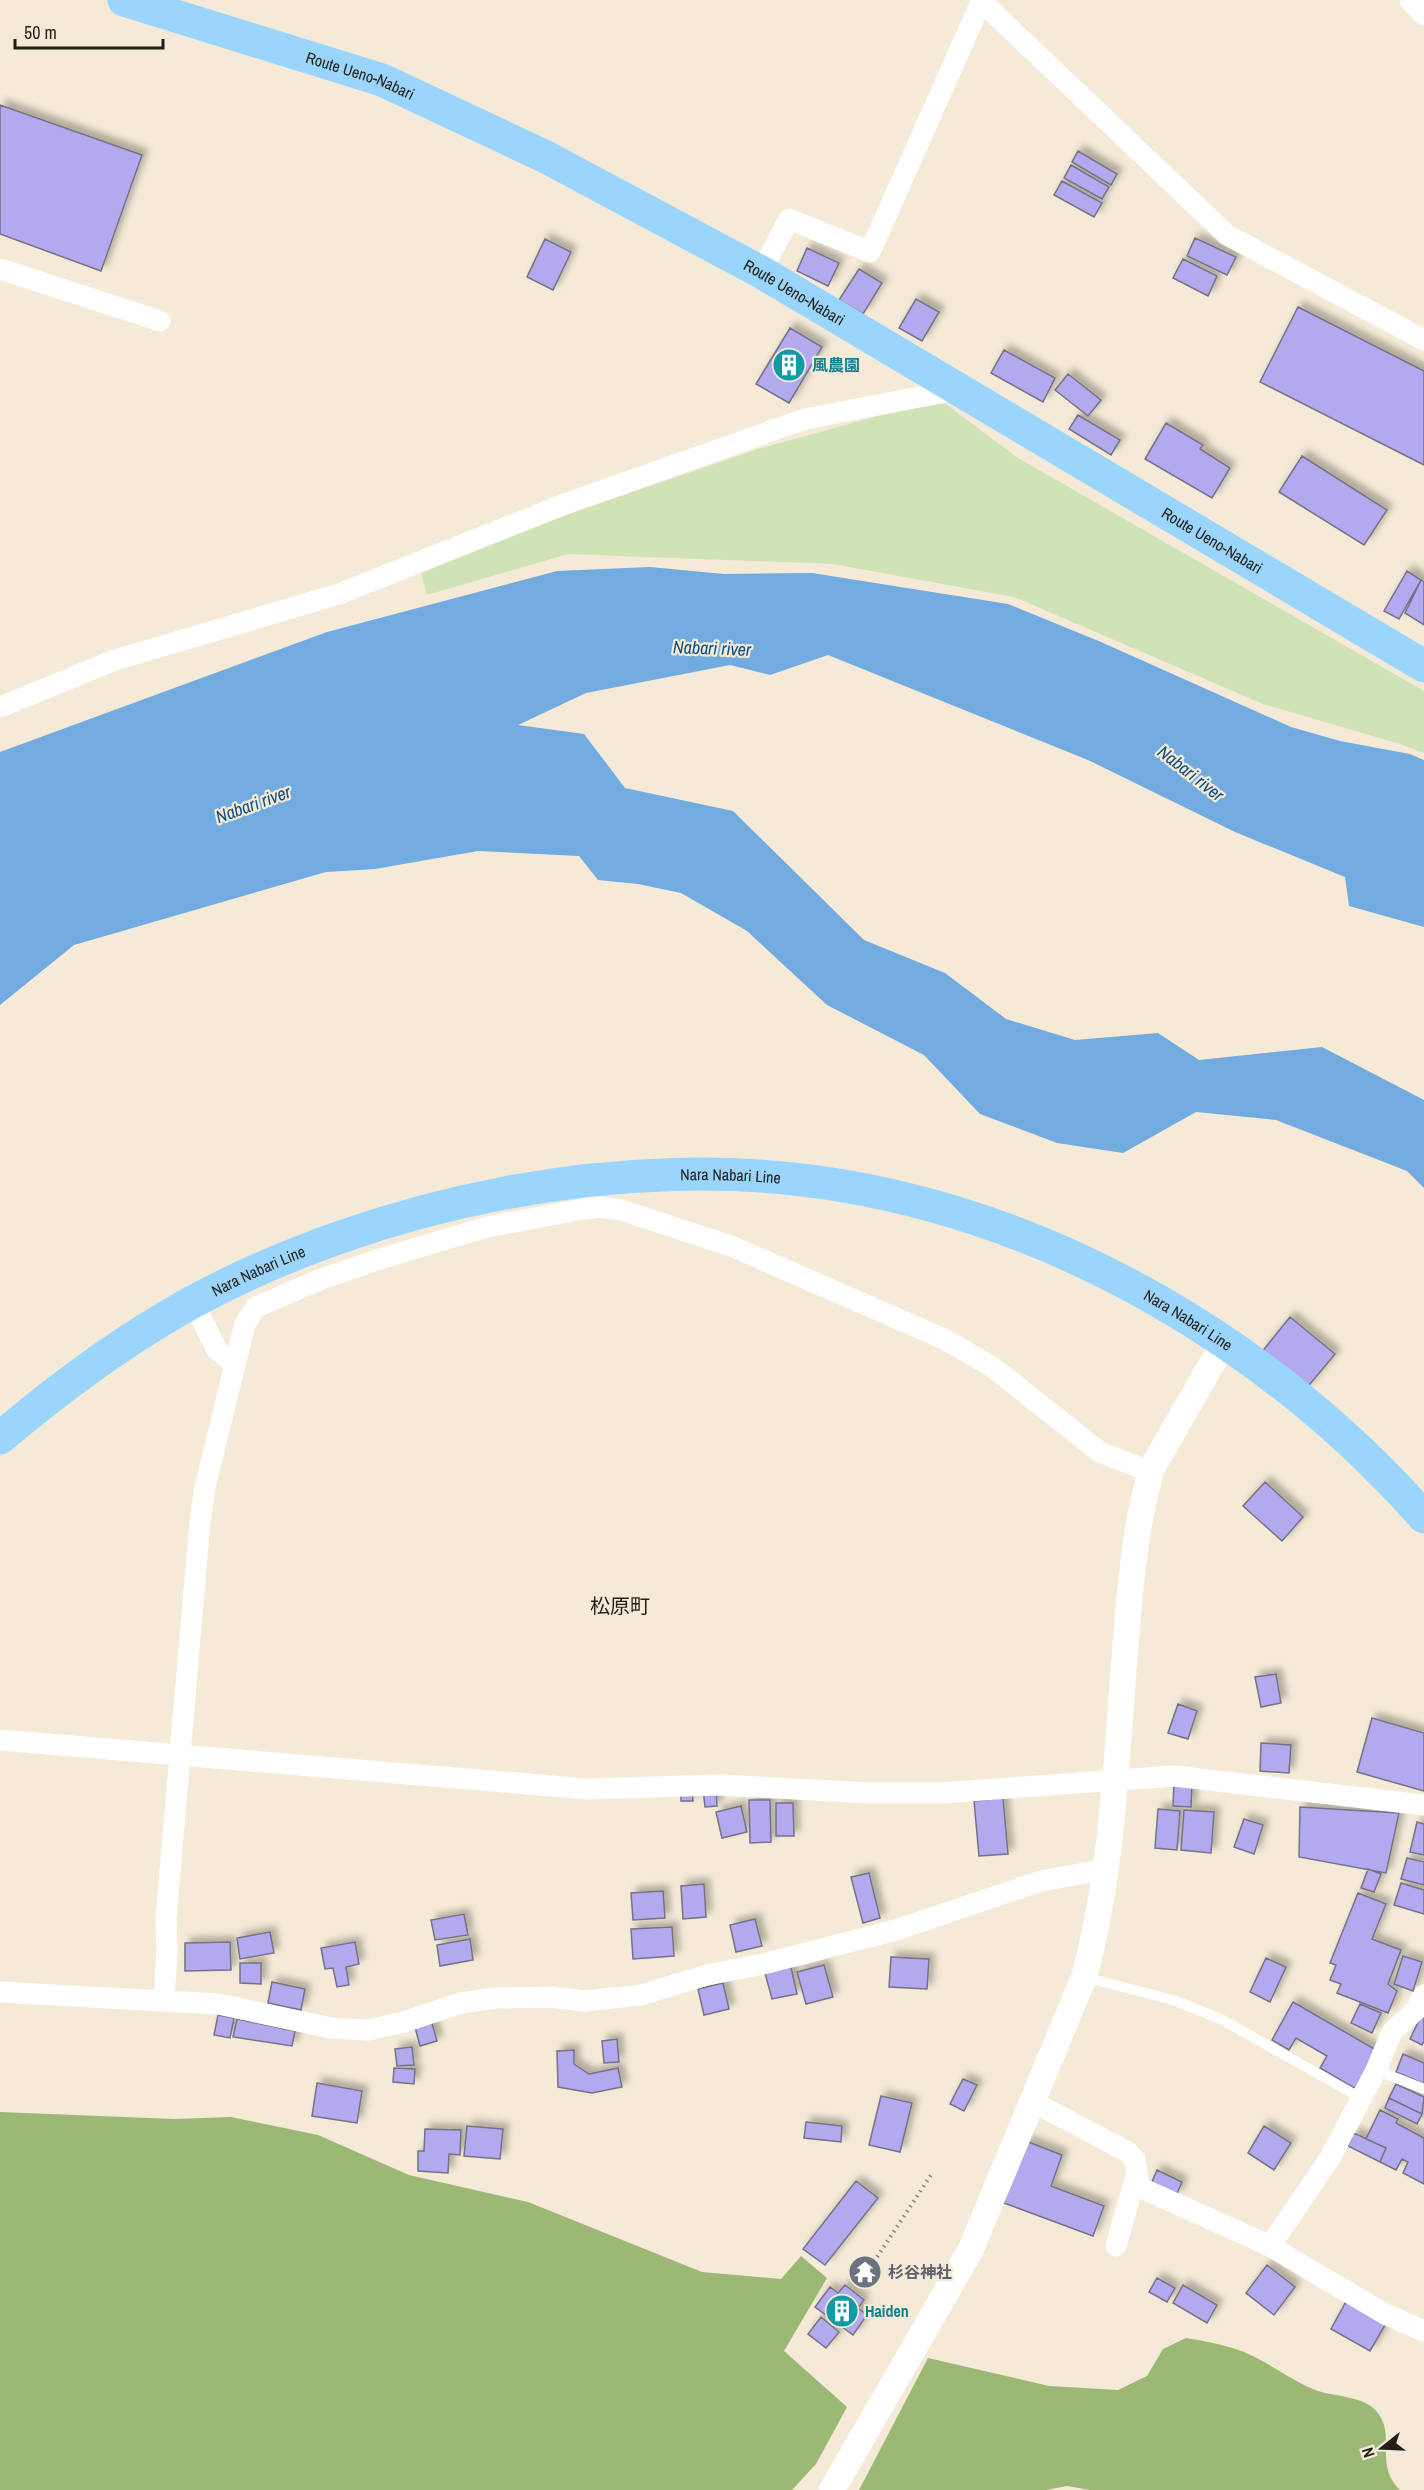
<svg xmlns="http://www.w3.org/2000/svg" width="1424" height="2490" font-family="'Archivo Narrow','Noto Sans JP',sans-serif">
<defs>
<filter id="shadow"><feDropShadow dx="5.5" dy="-5.5" stdDeviation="3" flood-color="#0004"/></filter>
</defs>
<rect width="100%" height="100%" fill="#f5ead7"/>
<!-- green -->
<path fill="#cfe3b7" d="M939 399 1018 458 1424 691V753L1400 744 1263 704 1014 597 833 564 568 554 427 595 421 573 534 526 758 449Z"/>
<!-- forest -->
<path fill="#9bb875" d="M0 2112 174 2119 231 2117 318 2135 409 2175 528 2202 702 2272 781 2279 801 2256 827 2278 784 2351 847 2407 816 2464 792 2490H0Z
M1186 2338C1206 2341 1225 2345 1244 2352 1270 2363 1292 2381 1318 2391 1336 2397 1366 2396 1378 2413 1396 2437 1374 2465 1400 2490H1090L1067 2486 1046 2490H859L928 2358 1049 2386 1118 2390 1147 2376 1163 2349Z"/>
<!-- water -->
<path fill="#71abe0" d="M650 567 724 574 812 573 1008 604 1101 642 1291 727 1340 741 1410 754 1424 760V927L1349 906 1345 877 1235 832 1088 760 828 655 770 675 730 665 586 693 518 725 584 734 625 788 733 811 864 940 945 973 1006 1019 1075 1040 1158 1033 1199 1060 1322 1047 1424 1100V1188L1407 1171 1276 1120 1196 1112 1123 1153 1057 1143 980 1114 924 1055 827 1005 747 931 681 893 638 884 598 880 579 856 478 851 375 869 326 872 74 945 0 1005V752L327 632 557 571Z"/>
<!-- building -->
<path fill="#b3a9ee" stroke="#747285" stroke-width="1.5" filter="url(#shadow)" d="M0 105 142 155 101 271 0 234Z
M1078 151 1117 174 1111 185 1072 162Z
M1071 165 1109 187 1102 199 1064 178Z
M1062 181 1102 203 1094 217 1054 195Z
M1195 238 1236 257 1227 275 1187 256Z
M545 239 571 252 553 290 527 277Z
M807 248 839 263 828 286 797 271Z
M1183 259 1217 276 1208 296 1173 278Z
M859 269 882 283 863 314 839 300Z
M916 299 939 312 922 341 899 328Z
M1298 307 1424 371V465L1260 382Z
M790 328 822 347 789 403 756 384Z
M1004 350 1055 378 1043 402 991 373Z
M1068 374 1101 400 1088 416 1055 390Z
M1078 415 1120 440 1111 455 1069 429Z
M1166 423 1203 445 1200 449 1230 468 1212 498 1145 459Z
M1302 456 1387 510 1364 545 1279 492Z
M1407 571 1421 580 1399 619 1384 611Z
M1421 580 1424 582V625L1405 613Z
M1290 1317 1335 1354 1305 1390 1261 1353Z
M1265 1482 1303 1517 1282 1541 1243 1506Z
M1276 1674 1281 1703 1261 1707 1255 1677Z
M1178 1704 1197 1711 1188 1739 1168 1733Z
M1372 1718 1424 1733V1791L1357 1772Z
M1261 1743 1291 1745 1289 1773 1260 1771Z
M1174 1783 1192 1784 1191 1807 1173 1806Z
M681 1787 692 1788 693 1801H681Z
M716 1788 717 1806 705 1807 703 1789Z
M1003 1798 1008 1854 979 1856 974 1801Z
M749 1800H770L771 1842 750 1843Z
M776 1803H793L794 1836H776Z
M741 1806 747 1832 722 1838 716 1812Z
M1300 1807 1399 1813 1386 1873 1299 1857Z
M1158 1809 1180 1811 1177 1850 1155 1848Z
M1184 1810 1214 1812 1211 1853 1181 1850Z
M1244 1819 1263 1825 1254 1854 1234 1847Z
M1417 1822 1424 1824V1855L1410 1852Z
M1407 1858 1424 1862V1885L1401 1879Z
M1368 1869 1381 1874 1374 1892 1361 1888Z
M869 1873 880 1918 863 1923 851 1877Z
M1401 1883 1424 1890V1914L1394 1905Z
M704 1884 706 1917 683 1919 681 1886Z
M663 1891 665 1918 633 1920 631 1893Z
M1358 1893 1386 1904 1372 1939 1401 1950 1388 1984 1397 1991 1388 2013 1337 1993 1341 1984 1330 1980 1336 1965 1330 1963Z
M464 1914 468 1935 435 1940 431 1920Z
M755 1919 762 1946 736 1952 730 1925Z
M672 1927 674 1956 633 1959 631 1929Z
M270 1932 274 1953 240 1959 237 1938Z
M470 1939 473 1960 440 1966 437 1945Z
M230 1942 231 1970 185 1971V1943Z
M355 1942 359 1964 346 1967 349 1985 337 1987 333 1968 325 1969 321 1948Z
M1403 1956 1422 1962 1413 1991 1394 1984Z
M891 1957 929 1959 927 1989 889 1987Z
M1266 1958 1286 1967 1270 2002 1250 1992Z
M240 1963H261V1984L240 1983Z
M824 1965 833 1997 806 2004 797 1972Z
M791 1967 797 1994 772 1999 765 1973Z
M272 1982 305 1989 301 2010 268 2003Z
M723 1983 729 2009 704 2015 698 1989Z
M1293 2002 1378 2051 1356 2089 1320 2068 1327 2056 1296 2038 1289 2050 1272 2040Z
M1360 2004 1381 2013 1372 2033 1351 2023Z
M1424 2010V2041L1422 2045 1410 2039Z
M218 2015 234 2018 230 2038 214 2035Z
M237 2019 295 2031 292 2046 233 2037Z
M432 2023 437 2041 420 2046 415 2027Z
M617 2039 619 2062 604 2063 602 2041Z
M412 2047 414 2065 397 2066 395 2049Z
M574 2050V2064L589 2074 618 2068 622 2087 592 2093 558 2087 557 2051Z
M1403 2054 1424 2063V2084L1396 2072Z
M394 2068 415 2069 414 2084 393 2082Z
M963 2079 977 2085 964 2111 950 2104Z
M317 2083 362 2091 357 2123 312 2116Z
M1396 2084 1424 2097 1422 2114 1389 2098Z
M881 2096 912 2103 900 2152 869 2145Z
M1389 2098 1422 2114 1417 2124 1385 2108Z
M1380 2110 1398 2119 1396 2123 1424 2138V2184L1403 2173 1408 2162 1402 2159 1396 2170 1380 2162 1386 2148 1366 2139Z
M806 2122 842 2126 841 2142 804 2138Z
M467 2126 503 2129 500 2159 464 2156Z
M1264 2126 1291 2143 1274 2170 1248 2153Z
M425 2129 461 2130 460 2155 449 2154 448 2173 418 2171V2151H424Z
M1354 2133 1386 2148 1380 2162 1348 2146Z
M1026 2141 1062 2155 1051 2186 1104 2206 1093 2236 1004 2203Z
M1157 2170 1182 2182 1176 2196 1151 2184Z
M856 2181 878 2198 825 2265 803 2249Z
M1267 2265 1295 2287 1274 2315 1246 2293Z
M1157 2278 1175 2288 1167 2302 1149 2292Z
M845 2285 864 2300 858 2308 867 2315 853 2335 815 2307 830 2287 838 2293Z
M1183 2285 1217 2305 1207 2323 1173 2303Z
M1348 2298 1388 2320 1370 2351 1331 2329Z
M821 2317 839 2332 826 2348 808 2334Z"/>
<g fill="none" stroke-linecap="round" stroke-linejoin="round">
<!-- path -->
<path stroke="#8e8679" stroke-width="4" stroke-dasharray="1.5 4.5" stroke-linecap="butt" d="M864 2277 931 2175"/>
<!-- service -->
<path stroke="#fff" stroke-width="10" d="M1084 1977 1173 2000 1221 2019 1361 2098
M1376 2070 1424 2089"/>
<!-- minor -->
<path stroke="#fff" stroke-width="21" d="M980 0 1227 235 1424 340
M1410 0 1424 15
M0 269 160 321
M761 272 789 219 870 252 982 0
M0 707 115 660 339 594 565 504 805 419 961 389
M193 1302 217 1350 235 1364
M0 1740 587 1789 719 1785 870 1793H941L1174 1776 1424 1805
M0 1992 218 2004 331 2028 368 2030 404 2022 461 2003 495 1998 550 1997 585 2001 641 1995 707 1975 763 1964 896 1930 1041 1881 1107 1869
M164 2000 167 1951 166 1918 200 1521 205 1487 245 1324 256 1307 321 1279 383 1258 487 1227 583 1209 600 1207 621 1210 731 1246 944 1339 991 1366 1100 1452 1151 1472
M1033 2102 1128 2152 1135 2160 1139 2187 1268 2245 1385 2314 1424 2331
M1116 2246 1137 2172
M1270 2246 1330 2158 1376 2070 1392 2032 1416 2010 1424 1995"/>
<!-- tertiary -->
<path stroke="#fff" stroke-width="26" d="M832 2490 971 2249 1084 1977C1113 1871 1116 1761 1125 1652 1130 1590 1134 1529 1152 1468L1225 1341"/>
<!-- primary -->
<g stroke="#99d5fd" stroke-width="33">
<path id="s1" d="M124 0 382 80 546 157 761 272 1424 666"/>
<path id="s2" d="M0 1438C59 1388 121 1342 189 1304 375 1202 627 1150 838 1185 1063 1222 1273 1347 1424 1517"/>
</g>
</g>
<!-- icons -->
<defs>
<g id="building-disc" transform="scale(1.725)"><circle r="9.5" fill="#0f9aa8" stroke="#f5ead7"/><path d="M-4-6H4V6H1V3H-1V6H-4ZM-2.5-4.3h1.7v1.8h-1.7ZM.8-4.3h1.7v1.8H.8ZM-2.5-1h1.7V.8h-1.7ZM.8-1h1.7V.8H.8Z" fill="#fff"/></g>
<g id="temple-disc" transform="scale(1.725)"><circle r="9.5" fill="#6b7280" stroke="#f5ead7"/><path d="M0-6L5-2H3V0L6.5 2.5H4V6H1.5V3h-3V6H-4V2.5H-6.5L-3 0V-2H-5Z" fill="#fff"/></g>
</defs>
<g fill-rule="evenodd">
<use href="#building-disc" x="789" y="365"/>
<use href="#temple-disc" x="865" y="2272"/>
<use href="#building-disc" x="842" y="2311"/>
</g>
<g text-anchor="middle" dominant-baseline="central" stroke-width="4.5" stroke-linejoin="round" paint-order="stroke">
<!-- street labels -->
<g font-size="16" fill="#221e17" stroke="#f5ead7">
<text stroke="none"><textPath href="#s1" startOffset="248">Route Ueno-Nabari</textPath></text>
<text stroke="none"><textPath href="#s1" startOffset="734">Route Ueno-Nabari</textPath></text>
<text stroke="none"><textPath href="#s1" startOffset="1220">Route Ueno-Nabari</textPath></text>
<text stroke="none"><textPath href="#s2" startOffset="795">Nara Nabari Line</textPath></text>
<text stroke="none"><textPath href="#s2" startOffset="309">Nara Nabari Line</textPath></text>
<text stroke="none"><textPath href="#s2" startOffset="1281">Nara Nabari Line</textPath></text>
</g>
<!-- culture labels -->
<g font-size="16" font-weight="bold" fill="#0d838f" stroke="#f5ead7" text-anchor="start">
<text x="812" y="365">風農園</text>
<text x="865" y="2311">Haiden</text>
</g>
<!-- worship labels -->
<g font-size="16" font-weight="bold" fill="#5b616d" stroke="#f5ead7" text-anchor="start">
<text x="888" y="2272">杉谷神社</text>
</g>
<!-- water labels -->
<g font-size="18" font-style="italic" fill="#0c4f80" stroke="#f5ead7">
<text transform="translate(712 648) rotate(2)">Nabari river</text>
<text transform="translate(1191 773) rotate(38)">Nabari river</text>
<text transform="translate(253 804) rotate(-20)">Nabari river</text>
</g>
<!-- quarter labels -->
<g font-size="20" fill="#221e17" stroke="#f5ead7">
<text x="620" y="1605">松原町</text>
</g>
</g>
<!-- north arrow -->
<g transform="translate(1382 2448) rotate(252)" stroke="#f5ead7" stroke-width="4.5" paint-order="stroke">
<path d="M0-4.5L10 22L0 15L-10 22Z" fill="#221e17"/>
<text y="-9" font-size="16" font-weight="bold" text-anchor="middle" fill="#221e17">N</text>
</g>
<!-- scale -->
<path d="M15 39v9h148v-9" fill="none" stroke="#221e17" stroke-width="3"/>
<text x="24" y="39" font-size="18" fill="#221e17" stroke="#f5ead7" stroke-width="4.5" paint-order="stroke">50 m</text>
</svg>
